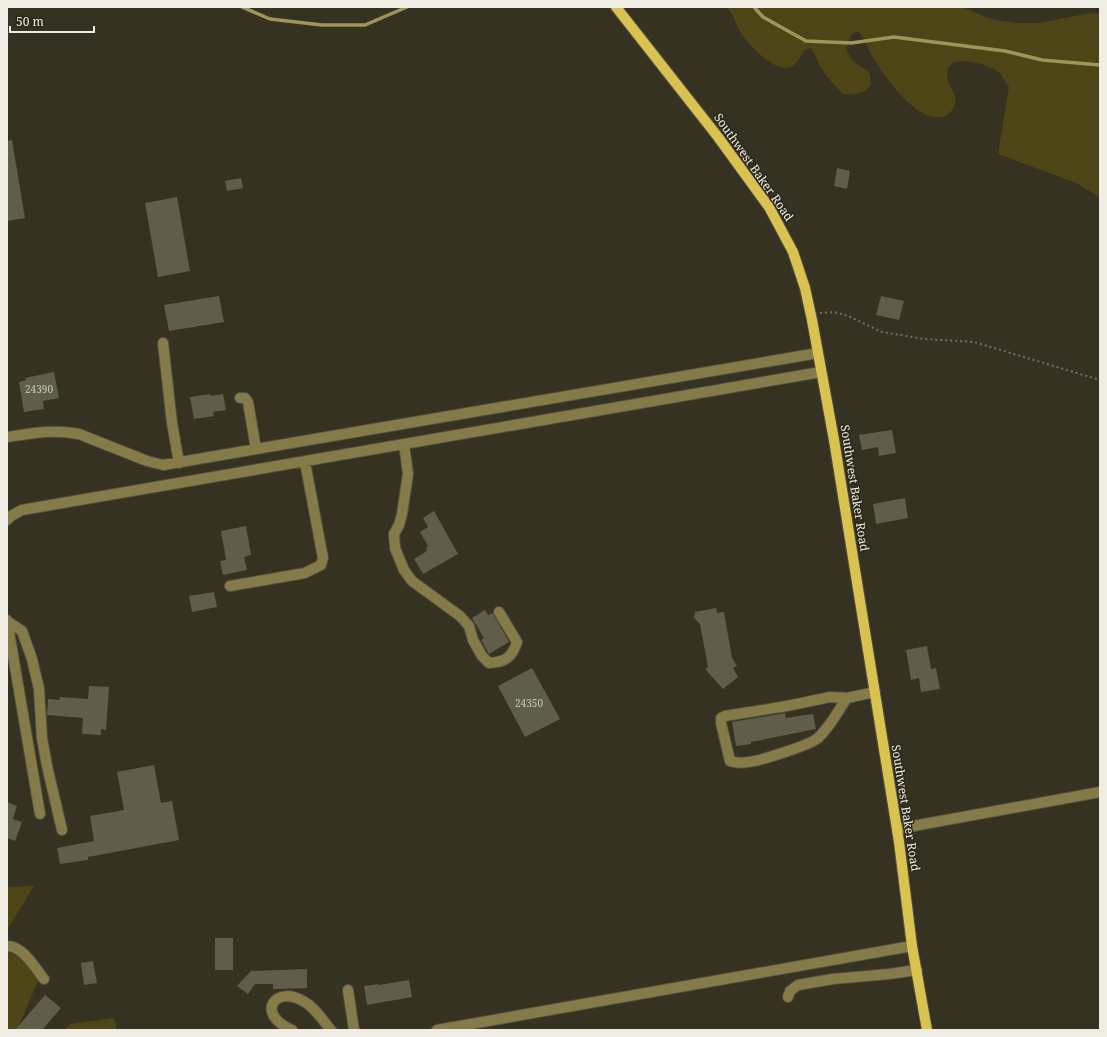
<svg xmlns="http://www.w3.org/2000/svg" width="1107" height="1037" font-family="'Noto Serif',serif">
<rect width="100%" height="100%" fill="#363222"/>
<!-- green -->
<path fill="#4e4516" d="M727 7H962L991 19 1017 23H1040L1085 14 1100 13V197L1076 183 998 154 1009 87 998 71 982 64 964 61 954 62 948 68C948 70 947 74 947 77 948 86 957 92 955 103 954 110 948 116 941 117 915 122 882 73 871 54 867 47 864 35 857 31L851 35 846 49C848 53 850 57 853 61 864 72 870 63 871 85 864 94 855 95 843 94 835 86 828 78 822 69 818 63 816 55 811 48L804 50C802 55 799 61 794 65 778 78 748 44 740 32 736 24 733 14 727 7Z
M34 886 7 930V887Z
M7 952 44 967 17 1030H7Z
M114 1018 117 1030H65L70 1024Z"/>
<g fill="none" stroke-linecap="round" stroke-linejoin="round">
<!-- stream -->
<path stroke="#a09459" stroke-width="3.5" d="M242 7 270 19 322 25H365L407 7
M754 7 763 17 806 41 851 43 894 37 1005 51 1042 60 1100 65"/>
</g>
<!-- building -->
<path fill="#605d4b" d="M12 140 25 218 7 221V141Z
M837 168 850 171 847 189 834 186Z
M241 178 243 188 227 191 225 181Z
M177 197 190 271 158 277 145 203Z
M219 296 224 322 169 331 164 305Z
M881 296 904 301 899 320 876 315Z
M54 372 59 398 43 401 44 409 24 412 19 382 26 380 25 378Z
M210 394 211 396 223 394 226 410 213 412 214 416 194 419 190 397Z
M892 430 896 453 879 456 878 447 862 450 859 435Z
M905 498 908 518 876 524 873 504Z
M434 511 458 554 423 574 414 559 427 551 426 548 428 546 420 532 428 527 423 518Z
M246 526 251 555 244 557 247 570 223 575 220 561 226 560 221 531Z
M214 592 217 607 192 612 189 596Z
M716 608 717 613 724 612 732 658 737 666 733 668 738 677 723 689 705 669 708 667 700 624 694 618 695 612Z
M485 610 488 615 493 613 509 642 489 654 481 640 484 638 472 618Z
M927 646 931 669 936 668 940 689 921 692 919 678 911 680 906 650Z
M532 668 560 719 525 737 498 686Z
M89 686 109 687 106 730 101 729V735L82 734 83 718 47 715 48 699 59 700 60 697 88 699Z
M785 713 786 718 813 714 816 729 751 742V744L736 746 732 722Z
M154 765 161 803 172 801 179 840 88 857V860L60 864 57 848 94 841 90 816 124 810 117 772Z
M7 802 17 806 13 819 22 822 15 841 7 838Z
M215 938H233V970H215Z
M93 961 97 983 84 985 81 963Z
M307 969V988L273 989V984H255L248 994 237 986 251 971Z
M409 980 412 997 367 1005 364 986 378 984 379 985Z
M45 995 61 1008 42 1030H15Z"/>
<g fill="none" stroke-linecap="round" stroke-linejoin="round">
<!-- minor casing -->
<g stroke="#545041" stroke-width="12">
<path id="minor" d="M163 343 172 423 179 463
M240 398H245L248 402 256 449
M7 437C33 433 52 429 79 434L147 461 163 465 818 353
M404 444 408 474 402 514 399 525 394 534 395 548 404 570 412 581 460 616 469 626 473 640 482 656 489 663C505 662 512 658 517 642L499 612
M7 520 11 516 22 510 821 372
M230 586 305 573 321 565 323 558 305 462
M7 620 40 814
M7 621 22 631 32 659 39 689 42 738 47 766 62 830
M847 698C838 711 830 727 818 738 810 745 760 761 748 762 742 763 736 763 730 761L721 723V718L725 716 787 706 830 697 847 698 875 692
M897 829 1100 792
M7 946C23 946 35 968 44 979
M348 990 354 1030
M788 997 790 991 798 985 833 979 889 974 917 970
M292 1030C254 1013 276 985 303 1001 316 1008 322 1020 331 1030
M437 1030 912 946"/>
</g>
<!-- major casing -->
<g stroke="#545041" stroke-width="12">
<path id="major" d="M616 7 718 137 769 207 793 252 805 288 812 320 834 440 899 842 912 946 927 1030"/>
</g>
<!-- path -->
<path stroke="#726f61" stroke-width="2" stroke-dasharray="2 3" stroke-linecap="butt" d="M820 313 834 312 848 316 882 332 924 339 974 342 1100 380"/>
<!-- minor -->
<use href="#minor" stroke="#857b48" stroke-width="10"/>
<!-- major -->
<use href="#major" stroke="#d9c250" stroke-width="10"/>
</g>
<g text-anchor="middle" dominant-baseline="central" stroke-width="3" stroke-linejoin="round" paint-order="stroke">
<!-- number labels -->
<g font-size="10" fill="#cbc9bd">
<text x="39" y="389">24390</text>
<text x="529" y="703">24350</text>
</g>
<!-- street labels -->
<g font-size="12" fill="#efede3" stroke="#2c2819">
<text transform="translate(754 167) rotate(55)">Southwest Baker Road</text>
<text transform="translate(855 488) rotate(81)">Southwest Baker Road</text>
<text transform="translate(906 808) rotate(81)">Southwest Baker Road</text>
</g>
</g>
<!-- border -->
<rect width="1107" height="1037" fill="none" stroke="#efede3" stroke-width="16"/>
<!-- scale -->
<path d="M10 26v6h84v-6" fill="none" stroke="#efede3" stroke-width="2"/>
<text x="16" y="26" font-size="12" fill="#efede3" stroke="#2c2819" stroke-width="3" paint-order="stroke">50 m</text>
</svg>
